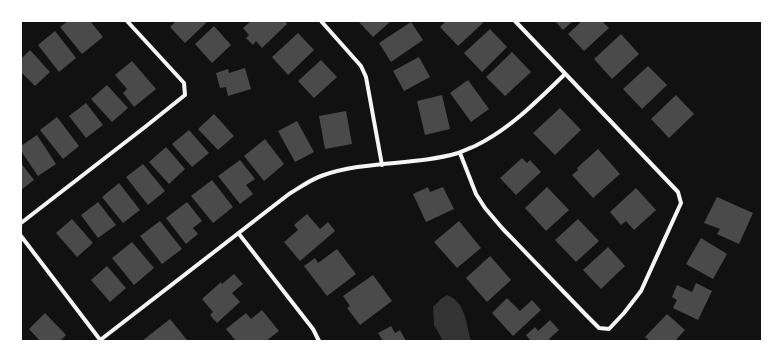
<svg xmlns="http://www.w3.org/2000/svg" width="783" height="362" font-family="'DejaVu Sans',sans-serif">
<rect width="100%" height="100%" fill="#111"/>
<!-- water -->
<path fill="#333" d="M447 295C466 302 466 324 471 341H443L434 325 433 307 441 299Z"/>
<!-- building -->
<path fill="#4a4a4a" d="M68 21H90L103 37 82 54 60 27Z
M176 21H208L185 43 170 27Z
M251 21H285L287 24 262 48 256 41 253 45 246 38 249 35 243 28Z
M358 21H391L373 37Z
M446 21H481L483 23 458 46 440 27Z
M555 21H573L563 30Z
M582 21H602L609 28 584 51 568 34Z
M411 22 423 40 391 62 379 43Z
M214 26 231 45 212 63 195 44Z
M490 29 507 47 482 72 464 53Z
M55 31 76 58 59 72 38 45Z
M298 33 314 50 288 75 272 57Z
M621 34 639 54 612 79 594 59Z
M30 50 50 72 35 86 21 72V59Z
M512 52 531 72 505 96 486 77Z
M419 57 430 77 404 91 393 71Z
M321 60 337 77 314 98 298 81Z
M132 61 156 89 134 107 123 93 127 89 115 75Z
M648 66 667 85 642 109 623 89Z
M245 68 251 89 228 96 226 87 220 88 216 73 228 69 229 73Z
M468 80 489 109 471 122 450 93Z
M107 85 128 108 112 122 91 99Z
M442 95 450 129 425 135 417 101Z
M676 95 694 114 669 138 651 119Z
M86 103 103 125 86 138 69 116Z
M560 108 581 130 555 155 533 133Z
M346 111 352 144 325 149 319 116Z
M214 114 234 136 218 150 198 129Z
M57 117 79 146 63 159 40 130Z
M297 121 314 152 295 162 278 131Z
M189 130 209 153 192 167 172 144Z
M37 135 56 164 38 176 21 151V146Z
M265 139 284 164 264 181 244 156Z
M166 147 185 169 169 184 149 162Z
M598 149 620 174 593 198 572 175 578 170 577 168Z
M522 158 527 163 530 160 541 172 516 195 500 178Z
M240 160 255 179 246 185 253 194 240 204 218 176Z
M21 163 34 180 21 190Z
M143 164 165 191 148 205 126 177Z
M212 180 233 207 213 223 191 196Z
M119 183 140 210 123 223 102 197Z
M428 187 430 192 443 187 454 209 426 222 413 194Z
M547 187 569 210 546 231 525 208Z
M636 188 656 210 634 230 626 221 621 225 610 212Z
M717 197 753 213 739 244 717 234 720 229 704 223Z
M98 202 116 225 98 238 81 215Z
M187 202 202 221 193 228 198 234 186 244 166 218Z
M307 214 320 229 328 222 335 231 300 261 284 242 298 230 294 225Z
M72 219 93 243 77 257 56 233Z
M578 219 599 241 576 262 555 240Z
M160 221 182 249 162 264 140 236Z
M459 221 481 248 457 268 434 242Z
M701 238 727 254 713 279 686 264Z
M132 242 154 268 134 285 112 258Z
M608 247 625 266 601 289 583 270Z
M337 249 356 274 327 296 304 266 315 258 318 263Z
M490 256 511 280 487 302 466 278Z
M107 266 126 288 110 302 91 280Z
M234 274 243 284 232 293 240 302 217 323 210 315 213 312 202 299 221 282 222 284Z
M373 275 392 301 360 325 347 308 350 306 343 296Z
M696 283 712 291 698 320 673 308 677 300 672 297 677 285 692 292Z
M507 298 520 311 532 300 541 310 513 336 492 313Z
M262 310 279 331 266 341H236L226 329 246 313 251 319Z
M45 313 66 335 60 341H40L29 329Z
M667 314 685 330 675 341H650L645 337Z
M170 319 187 340 142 341Z
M550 320 559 330 549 339 551 341H528L530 340 526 335 535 327 538 331Z
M391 326 395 333 400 330 406 341H383L378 333Z"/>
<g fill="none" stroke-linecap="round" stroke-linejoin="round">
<!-- minor -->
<path stroke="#f5f5f5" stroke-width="4" d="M321 21 361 66 366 77 382 165
M460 153 476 194 485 208 502 228 586 315 599 328 609 329 624 313 641 291 681 203 678 192 515 21
M21 223 145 127 185 95 184 83 127 21
M239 234 313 329 319 341
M21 236 101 341
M99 341 289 194C299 188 310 180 321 176 365 160 414 166 458 153 464 151 470 148 475 146 510 129 537 101 565 74"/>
</g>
<!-- border -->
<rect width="783" height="362" fill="none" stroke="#ffffff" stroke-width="44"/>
</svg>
